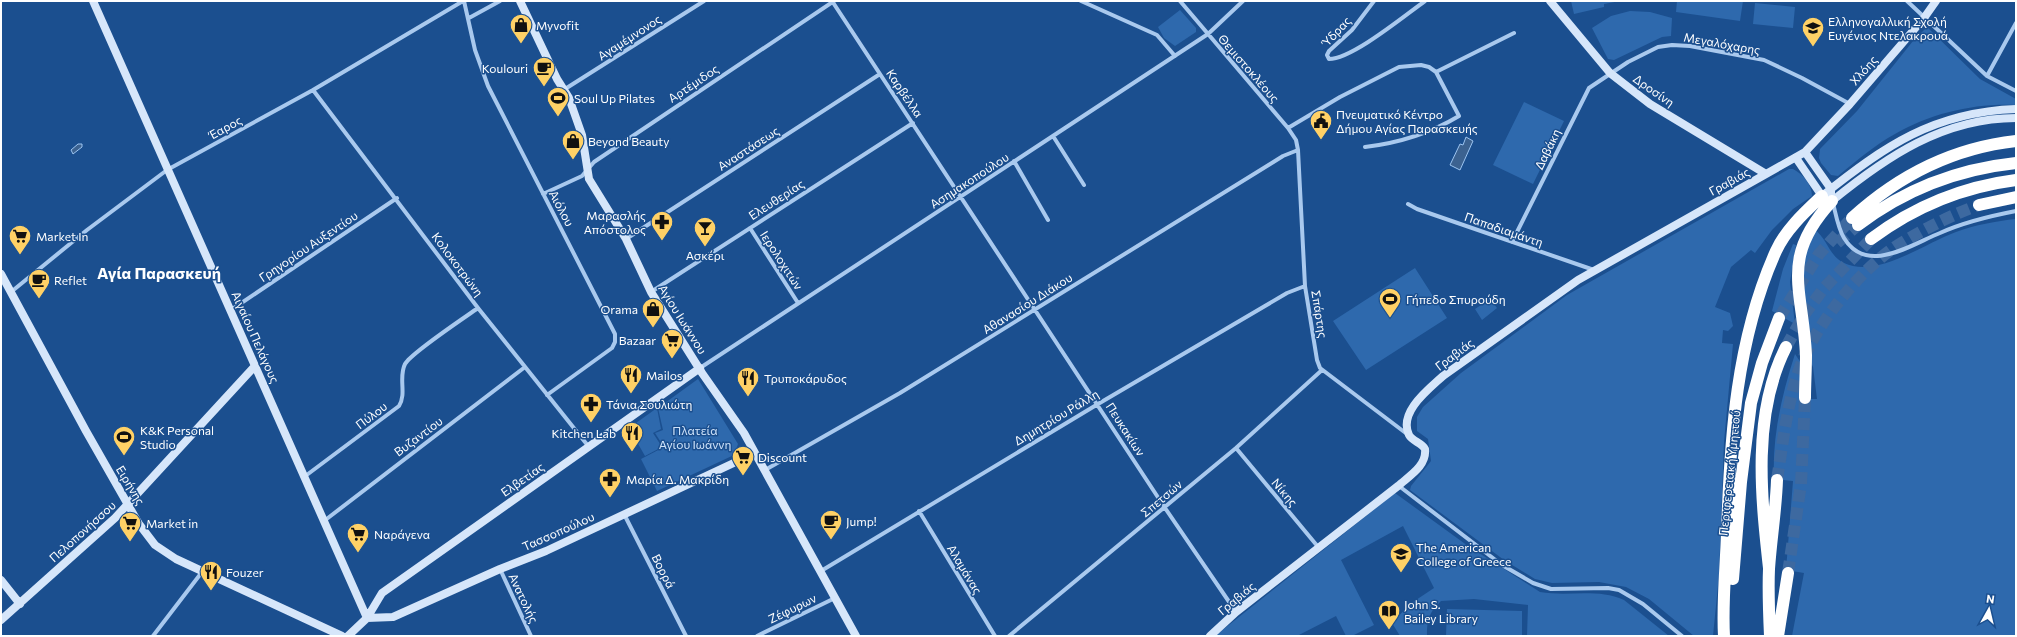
<svg xmlns="http://www.w3.org/2000/svg" width="2017" height="637" font-family="Commissioner,sans-serif">
<rect width="100%" height="100%" fill="#1b4f8f"/>
<!-- green -->
<path fill="#2e69ad" d="M1571 1H1620L1604 4V7L1574 14Z
M1677 1H1743L1740 21 1676 12Z
M1755 3 1795 7 1793 28 1753 24Z
M1180 10 1196 28V32L1175 46 1164 38 1158 27Z
M1630 11 1650 12 1672 18 1671 36 1662 37 1614 60 1608 59 1592 28 1611 16Z
M1927 27 1980 79 2016 99V105C1975 103 1931 113 1895 134 1875 145 1856 161 1838 176L1831 175 1821 163 1819 158 1820 149 1857 111 1913 41Z
M1524 102 1564 121 1533 184 1493 165Z
M1789 169H1793C1803 174 1812 185 1812 196L1793 209 1772 230 1755 253 1751 250 1731 267 1715 307 1730 313 1733 326 1728 331 1723 330 1722 343 1733 344 1724 442 1719 575 1713 636H1694L1649 599 1626 587 1599 582 1552 583 1535 579 1504 560 1410 490 1411 486 1431 461 1428 439 1417 431V417L1423 407 1461 373 1567 295Z
M2016 219V636H1792L1804 573 1786 570 1793 481 1774 479C1772 436 1782 394 1795 354L1801 363 1804 399H1817L1813 367 1799 336 1793 290 1814 229C1827 238 1829 256 1844 263 1877 279 1925 243 1956 232 1975 225 1996 221 2016 219Z
M1793 244 1796 245 1790 282 1795 324 1772 311 1783 269Z
M1415 268 1447 318 1366 370 1333 321Z
M1490 299 1497 308 1482 320 1475 309Z
M698 379 738 444 734 455 657 491 641 459 664 447 655 433 663 430 658 408Z
M657 408 661 429 653 433 662 447 645 456 629 428Z
M1395 493 1468 546 1540 592C1568 597 1597 588 1624 600L1669 636H1527L1528 605 1474 599 1441 601C1429 613 1427 619 1427 636H1400L1392 623 1410 604 1434 588 1403 526 1341 560 1374 625 1352 636H1346L1336 616 1297 636H1215Z
M1447 609 1522 611V636H1446Z"/>
<!-- water -->
<path fill="#3c6290" stroke="#9cc4f0" d="M1466 137 1473 141 1460 170 1450 165 1460 144 1463 145Z
M78 144H82V147L73 154 71 150Z"/>
<g fill="none" stroke-linecap="round" stroke-linejoin="round">
<!-- highway-tunnel -->
<path stroke="#3d69a0" stroke-width="12" stroke-dasharray="12 6" stroke-linecap="butt" d="M1837 243 1858 225
M1779 318 1819 254 1852 218
M1786 347 1804 315 1824 288 1871 239
M1777 480C1783 442 1787 403 1800 367 1815 326 1858 272 1895 247 1922 230 1949 216 1979 205
M1788 573 1801 484 1805 398"/>
<!-- street -->
<path stroke="#a9c9ee" stroke-width="4" d="M464 1 475 50 488 86 615 334V342L612 348 547 395
M832 1 1165 508 1236 612
M1081 1 1157 35 1175 56
M1180 1 1288 128 1296 140 1298 150 1305 286 1317 360 1320 368 1407 434
M1374 1 1352 30 1329 51 1327 55 1329 59C1352 59 1404 16 1425 1
M1907 1 1987 76 2016 91
M469 18 500 1
M1987 76 2016 23
M565 89 704 1
M313 90 478 308 589 447
M1288 128 1340 97 1399 67 1421 65 1429 67 1436 72
M1053 136 1084 185
M1365 147C1399 143 1429 134 1459 116L1436 72 1514 33
M1014 161 1048 220
M543 194 582 176 594 162 834 1
M1833 203C1836 215 1838 228 1844 238 1867 276 1912 244 1940 233 1964 222 1990 216 2016 211
M1408 204 1417 209 1594 270
M750 228 798 303
M626 239 880 74
M1512 242 1589 88 1628 62 1658 47 1672 45 1690 46 1764 60 1802 78 1850 104
M11 292 87 230 167 170 313 90 463 1
M651 292 913 123
M231 310 397 198
M700 368 1208 34 1243 1
M1236 448 1319 548
M765 470 900 393 1283 156 1298 150
M304 477 399 406C407 393 398 378 405 364 411 353 464 318 478 308
M1399 486 1502 565 1533 583 1551 589 1608 588 1619 590 1643 604 1682 636
M919 511 995 636
M624 514 686 636
M324 521 525 367
M500 569 531 636
M821 571 1098 404 1287 293 1305 286
M153 636 202 572
M757 636 835 598
M1009 636 1236 448 1322 370"/>
<!-- secondary -->
<path stroke="#d6e6fa" stroke-width="8" d="M93 1 367 618
M520 1 557 79 569 98 582 135 589 179 626 239 651 292 702 373 744 433 856 636
M1550 1 1610 73 1650 104 1766 174
M1805 152 1831 189V193
M1796 158 1822 196 1826 198
M1822 196C1884 146 1934 112 2016 109
M1832 201C1886 157 1943 118 2016 118
M1 274 86 431 139 524 155 545 176 559 342 636
M1 580 20 604
M367 618 393 617 500 569 546 551 755 453
M1 620 115 518 255 366
M348 636 367 618 382 593 700 368
M1210 636 1236 612 1398 486C1409 476 1427 466 1425 449 1422 443 1412 441 1409 435 1398 412 1429 389 1443 376L1578 280 1805 152 1850 104 1924 18 1936 1"/>
<!-- highway -->
<path stroke="#fff" stroke-width="12" d="M1979 205 2016 197
M1852 218C1898 176 1953 148 2016 141
M1858 225C1904 190 1959 169 2016 163
M1871 239C1915 206 1961 187 2016 180
M1805 398C1805 384 1806 369 1806 355 1803 289 1779 258 1832 201
M1769 568C1761 496 1752 414 1786 347
M1733 579 1741 482 1751 403 1762 363 1779 318
M1724 636C1722 602 1726 567 1727 533 1730 438 1736 340 1776 251 1786 229 1805 212 1822 196
M1770 636C1769 614 1768 591 1769 569 1771 539 1776 510 1777 480
M1778 636 1788 573"/>
</g>
<!-- icons -->
<defs>
<g id="shop-pin" transform="scale(1.15)"><path d="M0 17L-7.5 6A9.5 9.5 0 1 1 7.5 6Z" fill="#ffd166" stroke="#1b4f8f"/><path d="M-5-2.5h2.3a2.7 3.5 0 0 1 5.4 0H5L5.5 6h-11ZM-1.5-2.5h3a1.5 2.3 0 0 0-3 0Z" fill="#111"/></g>
<g id="school-pin" transform="scale(1.15)"><path d="M0 17L-7.5 6A9.5 9.5 0 1 1 7.5 6Z" fill="#ffd166" stroke="#1b4f8f"/><path d="M0-5L7-2L0 1L-7-2ZM-4 1L0 2.5L4 1V4Q0 6-4 4Z" fill="#111"/></g>
<g id="cafe-pin" transform="scale(1.15)"><path d="M0 17L-7.5 6A9.5 9.5 0 1 1 7.5 6Z" fill="#ffd166" stroke="#1b4f8f"/><path d="M-5.5-4.5H6V0H3Q3 3.5 0 3.5H-2.5Q-5.5 3.5-5.5 0ZM3-3.2v2h1.7v-2ZM-6 4.5H4V6H-6Z" fill="#111"/></g>
<g id="stadium-pin" transform="scale(1.15)"><path d="M0 17L-7.5 6A9.5 9.5 0 1 1 7.5 6Z" fill="#ffd166" stroke="#1b4f8f"/><path d="M0-5a6.5 5 0 1 0 0 10a6.5 5 0 1 0 0-10ZM-3.5-1.8h7v3.6h-7Z" fill="#111"/></g>
<g id="civic-pin" transform="scale(1.15)"><path d="M0 17L-7.5 6A9.5 9.5 0 1 1 7.5 6Z" fill="#ffd166" stroke="#1b4f8f"/><path d="M-.6-6.5H3V-4.5H.6V-3L4-1V1h2V6H-6V1h2V-1L-.6-3ZM-1.2 2.5V6h2.4V2.5Z" fill="#111"/></g>
<g id="pharmacy-pin" transform="scale(1.15)"><path d="M0 17L-7.5 6A9.5 9.5 0 1 1 7.5 6Z" fill="#ffd166" stroke="#1b4f8f"/><path d="M-2-6h4v4h4v4h-4v4h-4v-4h-4v-4h4Z" fill="#111"/></g>
<g id="bar-pin" transform="scale(1.15)"><path d="M0 17L-7.5 6A9.5 9.5 0 1 1 7.5 6Z" fill="#ffd166" stroke="#1b4f8f"/><path d="M-6-5H6L.8 .8V4.5H3.5V6h-7V4.5H-.8V.8Z" fill="#111"/></g>
<g id="supermarket-pin" transform="scale(1.15)"><path d="M0 17L-7.5 6A9.5 9.5 0 1 1 7.5 6Z" fill="#ffd166" stroke="#1b4f8f"/><path d="M-6-5.5h2.5l.6 2H6L4.5 2H-2.5L-4.4-4H-6ZM-1.5 3.2a1.3 1.3 0 1 0 .1 0ZM3 3.2a1.3 1.3 0 1 0 .1 0Z" fill="#111"/></g>
<g id="restaurant-pin" transform="scale(1.15)"><path d="M0 17L-7.5 6A9.5 9.5 0 1 1 7.5 6Z" fill="#ffd166" stroke="#1b4f8f"/><path d="M-5-6h1v4h1v-4h1v4h1v-4h1v5L-1.5 .5V6h-2V.5L-5-1ZM5-6V6H3V1.5H1.5Q1.5-4 5-6Z" fill="#111"/></g>
<g id="university-pin" transform="scale(1.15)"><path d="M0 17L-7.5 6A9.5 9.5 0 1 1 7.5 6Z" fill="#ffd166" stroke="#1b4f8f"/><path d="M0-5L7-2L0 1L-7-2ZM-4 1L0 2.5L4 1V4Q0 6-4 4Z" fill="#111"/></g>
<g id="library-pin" transform="scale(1.15)"><path d="M0 17L-7.5 6A9.5 9.5 0 1 1 7.5 6Z" fill="#ffd166" stroke="#1b4f8f"/><path d="M-6-4Q-3-5.5-.7-3.5V5Q-3 3-6 4ZM6-4Q3-5.5 .7-3.5V5Q3 3 6 4Z" fill="#111"/></g>
</defs>
<g fill-rule="evenodd">
<use href="#shop-pin" x="521" y="25"/>
<use href="#school-pin" x="1813" y="28"/>
<use href="#cafe-pin" x="544" y="68"/>
<use href="#stadium-pin" x="558" y="98"/>
<use href="#civic-pin" x="1321" y="121"/>
<use href="#shop-pin" x="573" y="141"/>
<use href="#pharmacy-pin" x="662" y="222"/>
<use href="#bar-pin" x="705" y="228"/>
<use href="#supermarket-pin" x="20" y="236"/>
<use href="#cafe-pin" x="39" y="280"/>
<use href="#stadium-pin" x="1390" y="299"/>
<use href="#shop-pin" x="653" y="309"/>
<use href="#supermarket-pin" x="672" y="340"/>
<use href="#restaurant-pin" x="631" y="375"/>
<use href="#restaurant-pin" x="748" y="378"/>
<use href="#pharmacy-pin" x="591" y="404"/>
<use href="#restaurant-pin" x="632" y="433"/>
<use href="#stadium-pin" x="124" y="437"/>
<use href="#supermarket-pin" x="743" y="457"/>
<use href="#pharmacy-pin" x="610" y="479"/>
<use href="#cafe-pin" x="831" y="521"/>
<use href="#supermarket-pin" x="130" y="523"/>
<use href="#supermarket-pin" x="358" y="534"/>
<use href="#university-pin" x="1401" y="554"/>
<use href="#restaurant-pin" x="211" y="572"/>
<use href="#library-pin" x="1389" y="611"/>
</g>
<g text-anchor="middle" dominant-baseline="central" stroke-width="3" stroke-linejoin="round" paint-order="stroke">
<!-- poi labels -->
<g font-size="12" fill="#fff" stroke="#1b4f8f" text-anchor="start">
<text x="1828" y="21">Ελληνογαλλική Σχολή<tspan x="1828" dy="14">Ευγένιος Ντελακρουά</tspan></text>
<text x="536" y="25">Myvofit</text>
<text x="528" y="68" text-anchor="end">Koulouri</text>
<text x="574" y="98">Soul Up Pilates</text>
<text x="1336" y="114">Πνευματικό Κέντρο<tspan x="1336" dy="14">Δήμου Αγίας Παρασκευής</tspan></text>
<text x="588" y="141">Beyond Beauty</text>
<text x="646" y="215" text-anchor="end">Μαρασλής<tspan x="646" dy="14">Απόστολος</tspan></text>
<text x="36" y="236">Market In</text>
<text x="705" y="255" text-anchor="middle">Ασκέρι</text>
<text x="54" y="280">Reflet</text>
<text x="1406" y="299">Γήπεδο Σπυρούδη</text>
<text x="638" y="309" text-anchor="end">Orama</text>
<text x="656" y="340" text-anchor="end">Bazaar</text>
<text x="646" y="375">Mailos</text>
<text x="764" y="378">Τρυποκάρυδος</text>
<text x="606" y="404">Τάνια Σουλιώτη</text>
<text x="140" y="430">K&amp;K Personal<tspan x="140" dy="14">Studio</tspan></text>
<text x="616" y="433" text-anchor="end">Kitchen Lab</text>
<text x="758" y="457">Discount</text>
<text x="626" y="479">Μαρία Δ. Μακρίδη</text>
<text x="846" y="521">Jump!</text>
<text x="146" y="523">Market in</text>
<text x="374" y="534">Ναράγενα</text>
<text x="1416" y="547">The American<tspan x="1416" dy="14">College of Greece</tspan></text>
<text x="226" y="572">Fouzer</text>
<text x="1404" y="604">John S.<tspan x="1404" dy="14">Bailey Library</tspan></text>
</g>
<!-- street labels -->
<g font-size="12" fill="#fff" stroke="#1b4f8f">
<text transform="translate(1336 31) rotate(-47)">Ύδρας</text>
<text transform="translate(629 37) rotate(-33)">Αγαμέμνονος</text>
<text transform="translate(1722 43) rotate(10)">Μεγαλόχαρης</text>
<text transform="translate(1249 68) rotate(49)">Θεμιστοκλέους</text>
<text transform="translate(1863 70) rotate(-49)">Χλόης</text>
<text transform="translate(693 83) rotate(-34)">Αρτέμιδος</text>
<text transform="translate(1654 90) rotate(35)">Δροσίνη</text>
<text transform="translate(905 93) rotate(56)">Καρβέλλα</text>
<text transform="translate(225 127) rotate(-29)">Έαρος</text>
<text transform="translate(748 148) rotate(-33)">Αναστάσεως</text>
<text transform="translate(1547 149) rotate(-64)">Δαβάκη</text>
<text transform="translate(969 180) rotate(-33)">Ασημακοπούλου</text>
<text transform="translate(1729 181) rotate(-29)">Γραβιάς</text>
<text transform="translate(776 199) rotate(-33)">Ελευθερίας</text>
<text transform="translate(562 208) rotate(62)">Αιόλου</text>
<text transform="translate(1504 229) rotate(19)">Παπαδιαμάντη</text>
<text transform="translate(308 246) rotate(-34)">Γρηγορίου Αυξεντίου</text>
<text transform="translate(782 260) rotate(57)">Ιερολοχιτών</text>
<text transform="translate(458 264) rotate(53)">Κολοκοτρώνη</text>
<text transform="translate(1027 303) rotate(-32)">Αθανασίου Διάκου</text>
<text transform="translate(1320 314) rotate(81)">Σπάρτης</text>
<text transform="translate(683 319) rotate(58)">Αγίου Ιωάννου</text>
<text transform="translate(256 337) rotate(66)">Αιγαίου Πελάγους</text>
<text transform="translate(1454 354) rotate(-37)">Γραβιάς</text>
<text transform="translate(371 415) rotate(-37)">Πύλου</text>
<text transform="translate(1056 417) rotate(-31)">Δημητρίου Ράλλη</text>
<text transform="translate(1126 429) rotate(57)">Πευκακίων</text>
<text transform="translate(418 436) rotate(-37)">Βυζαντίου</text>
<text transform="translate(1729 473) rotate(-84)">Περιφερειακή Υμηττού</text>
<text transform="translate(522 479) rotate(-35)">Ελβετίας</text>
<text transform="translate(131 485) rotate(59)">Ειρήνης</text>
<text transform="translate(1285 492) rotate(50)">Νίκης</text>
<text transform="translate(1161 498) rotate(-40)">Σπετσών</text>
<text transform="translate(82 531) rotate(-42)">Πελοπονήσσου</text>
<text transform="translate(558 531) rotate(-24)">Τασσοπούλου</text>
<text transform="translate(965 569) rotate(59)">Αλαμάνας</text>
<text transform="translate(664 571) rotate(63)">Βορρά</text>
<text transform="translate(524 598) rotate(65)">Ανατολής</text>
<text transform="translate(1236 598) rotate(-40)">Γραβιάς</text>
<text transform="translate(792 608) rotate(-26)">Ζέφυρων</text>
</g>
<!-- park labels -->
<g font-size="12" fill="#cfe3fa" stroke="#1b4f8f">
<text x="695" y="430">Πλατεία<tspan x="695" dy="14">Αγίου Ιωάννη</tspan></text>
</g>
<!-- district labels -->
<g font-size="16" font-weight="bold" fill="#fff" stroke="#1b4f8f">
<text x="159" y="272">Αγία Παρασκευή</text>
</g>
</g>
<!-- border -->
<rect width="2017" height="637" fill="none" stroke="#ffffff" stroke-width="4"/>
<!-- north arrow -->
<g transform="translate(1989 609) rotate(8)" stroke="#1b4f8f" stroke-width="3" paint-order="stroke">
<path d="M0-3L7 15L0 10L-7 15Z" fill="#ffffff"/>
<text y="-6" font-size="11" font-weight="bold" text-anchor="middle" fill="#ffffff">N</text>
</g>
</svg>
